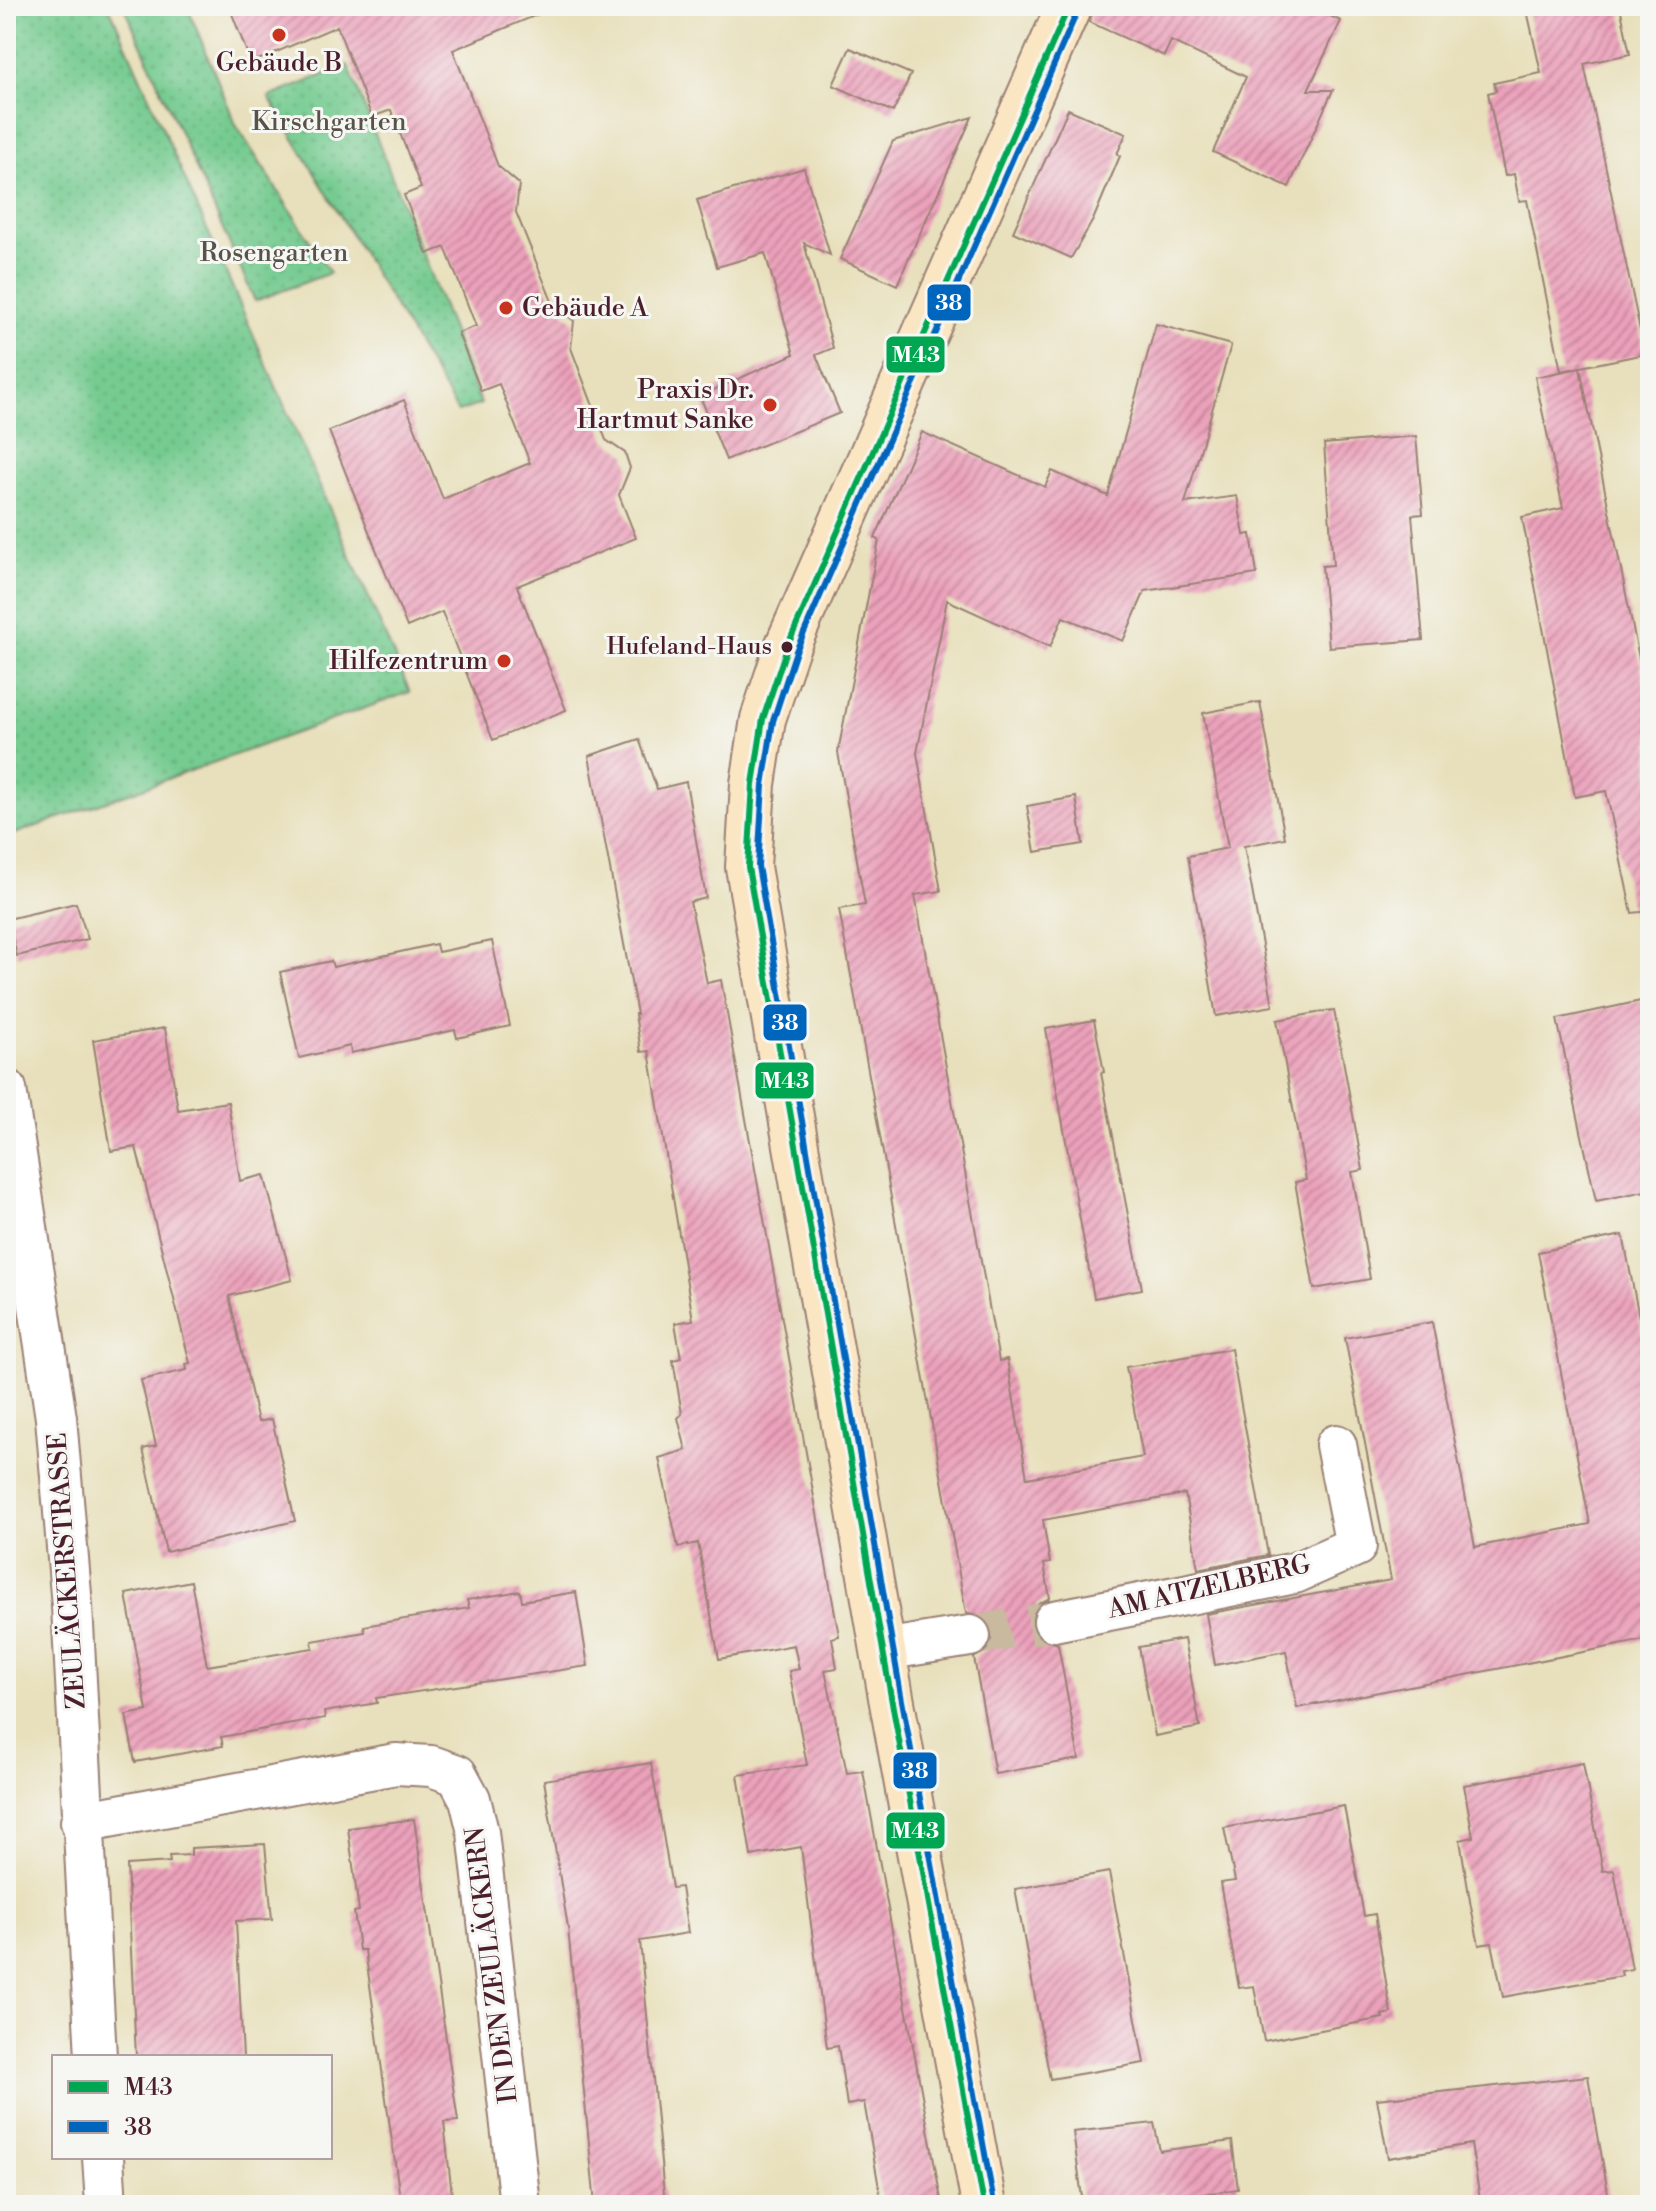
<svg xmlns="http://www.w3.org/2000/svg" width="1656" height="2211" font-family="'Libre Bodoni',serif">
<defs>
<pattern id="grass-dots" width="8" height="8" patternUnits="userSpaceOnUse" patternTransform="scale(2)"><rect width="8" height="8" fill="#75cb90"/><path d="M2 2h.1M6 6h.1" fill="none" stroke="#67ae7c" stroke-width="1.8" stroke-linecap="round"/></pattern>
<pattern id="building-hatch" width="6" height="6" patternUnits="userSpaceOnUse" patternTransform="scale(2)"><rect width="6" height="6" fill="#eca1bb"/><path d="M-1 1l2-2M0 6l6-6M5 7l2-2" fill="none" stroke="#c18398"/></pattern>
</defs>
<rect width="100%" height="100%" fill="#f6f6f2"/>
<filter id="ink" filterUnits="userSpaceOnUse"><feTurbulence type="fractalNoise" baseFrequency=".0125" numOctaves="2"/><feDisplacementMap in="SourceGraphic" scale="16" xChannelSelector="R" yChannelSelector="G"/><feConvolveMatrix kernelMatrix="1 2 1 2 8 2 1 2 1" color-interpolation-filters="sRGB"/></filter>
<filter id="wash" filterUnits="userSpaceOnUse"><feTurbulence type="fractalNoise" baseFrequency=".006" numOctaves="4" result="noise"/><feDisplacementMap in="SourceGraphic" scale="32" xChannelSelector="R" yChannelSelector="G"/><feGaussianBlur stdDeviation="1.8" result="paint"/><feColorMatrix in="noise" values="0 0 0 0 0 0 0 0 0 0 0 0 0 0 0 0 0 1.4 0 .05"/><feComposite in="paint" operator="in"/></filter>
<g filter="url(#wash)">
<rect width="100%" height="100%" fill="#e8e0bc"/>
<!-- grass -->
<path fill="url(#grass-dots)" stroke="#60755e" stroke-width="2" d="M6 6H109L410 692 6 837Z
M124 6H187L236 125 330 273 255 301Z
M348 65 481 404 458 412 269 97Z"/>
<g id="blocks">
<!-- building -->
<path fill="url(#building-hatch)" d="M229 6H558L453 50 498 166 519 184 516 212 553 304 574 321 571 348 606 440 625 453 630 468 619 495 636 538 517 586 566 710 493 740 442 612 407 627 329 431 404 400 443 499 530 463 499 384 481 391 458 333 476 326 445 247 427 254 404 195 421 188 391 110 372 117 337 26 251 63Z
M1094 6H1309L1341 21 1308 90H1333L1289 187 1213 152 1246 77 1171 41 1164 56 1089 22Z
M1526 6H1620L1630 54 1584 64 1645 354 1561 371 1527 200 1519 201 1514 174 1505 176 1488 93 1496 91 1494 83 1541 73Z
M850 48 911 74 893 112 833 85Z
M1068 109 1126 134 1117 154 1120 156 1093 220 1071 258 1013 232Z
M972 117 897 285 840 259 893 141Z
M804 168 830 255 804 243 833 348 816 355 840 413 726 460 700 396 794 354 765 253 717 267 697 200Z
M1156 324 1231 345 1185 503 1237 496 1244 535 1251 534 1257 574 1145 591 1123 641 1063 617 1050 647 947 600 917 753 941 891 915 895 999 1361 1007 1359 1027 1478 1143 1457 1126 1367 1231 1349 1268 1555 1198 1569 1185 1494 1043 1520 1050 1563 1044 1564 1050 1598 1038 1604 1031 1625 1037 1637 1058 1644 1079 1759 995 1774 974 1658 991 1645 992 1632 979 1615 966 1613 839 909 865 905 838 752 879 540 875 538 922 432 1045 487 1052 471 1108 496Z
M1580 368 1650 712V911L1632 913 1606 791 1575 797 1522 517 1563 508 1535 377Z
M1416 436 1423 514 1412 515 1423 640 1329 647 1322 566 1333 565 1324 444Z
M1260 702 1285 838 1244 846 1273 1006 1216 1016 1188 856 1228 848 1203 713Z
M639 739 657 789 686 782 706 898 690 902 707 983 721 980 839 1636 832 1638 837 1668 825 1670 847 1773 863 1771 942 2205H882L864 2102 847 2105 838 2046 827 2048 801 1847 751 1856 738 1775 807 1765 789 1671 799 1669 794 1645 719 1659 698 1543 678 1547 659 1458 686 1450 678 1418 682 1414 673 1360 681 1358 675 1323 693 1320 649 1051 641 1052 635 1014H637L589 756Z
M1076 797 1083 844 1035 852 1027 806Z
M76 903 88 939 17 956 8 919Z
M492 941 510 1026 457 1038 455 1030 351 1053 350 1046 299 1058 280 972 331 961 333 967 436 944 438 952Z
M1650 999V1190L1596 1201 1557 1019Z
M1334 1010 1363 1170 1352 1172 1370 1279 1314 1289 1295 1182 1306 1180 1277 1020Z
M1094 1020 1104 1072 1101 1073 1142 1289 1094 1298 1046 1029Z
M165 1028 178 1110 228 1102 240 1181 264 1175 292 1280 229 1296 258 1422 272 1419 295 1521 166 1552 143 1449 156 1446 141 1380 187 1370 186 1364 190 1363 136 1147 111 1151 93 1040Z
M1623 1235 1650 1374V1639L1297 1708 1286 1651 1215 1665 1206 1614 1391 1580 1345 1338 1432 1322 1475 1547 1590 1524 1538 1252Z
M191 1581 207 1666 313 1648 312 1641 365 1632 364 1626 469 1608 467 1600 520 1591 522 1601 576 1592 588 1666 376 1698 377 1703 324 1712 325 1718 221 1737 223 1746 135 1762 126 1715 147 1711 126 1594Z
M1184 1639 1200 1727 1155 1736 1139 1647Z
M651 1763 672 1888 681 1887 688 1933 640 1941 665 2205H595L568 1928 544 1780Z
M1583 1763 1603 1871 1614 1870 1632 1969 1621 1971 1622 1976 1503 1997 1492 1943 1479 1945 1471 1907 1460 1840 1473 1837 1464 1785Z
M1344 1806 1364 1916 1375 1914 1391 2013 1382 2015 1383 2018 1264 2041 1254 1986 1239 1988 1220 1883 1235 1881 1224 1828Z
M414 1819 458 2121 444 2122 453 2205H401L365 1950H359L354 1912 359 1911 348 1828Z
M265 1844 272 1919 236 1921 243 2057H136L127 1865 170 1862 169 1856 191 1855V1848Z
M1109 1872 1144 2063 1050 2079 1015 1889Z
M1588 2076 1610 2205H1481L1471 2144 1388 2158 1377 2099Z
M1154 2123 1160 2151 1232 2141 1238 2189 1164 2200V2193L1083 2205 1073 2132Z"/>
</g>
</g>
<g filter="url(#ink)">
<use href="#blocks" fill-opacity="0" stroke="#998074" stroke-width="2"/>
<g fill="none" stroke-linecap="round" stroke-linejoin="round">
<!-- minor-tunnel -->
<path stroke="#c8b99f" stroke-width="40" stroke-dasharray="40 20" stroke-linecap="butt" d="M970 1636 1054 1621"/>
<!-- minor casing -->
<g stroke="#998074" stroke-width="44">
<path id="minor" d="M6 1089 56 1418 72 1606 96 2057
M1054 1621 1295 1573 1356 1546 1336 1445
M883 1650 970 1636
M81 1822 396 1764 431 1766 457 1775 470 1799 478 1832 520 2205
M103 2157 106 2205"/>
</g>
<!-- secondary casing -->
<g stroke="#998074" stroke-width="48">
<path id="secondary" d="M984 2205 891 1697 748 867 753 784 763 719 787 647 1069 6"/>
</g>
<!-- minor -->
<use href="#minor" stroke="#fff" stroke-width="40"/>
<!-- secondary -->
<use href="#secondary" stroke="#fbe6c4" stroke-width="44"/>
<!-- bus-1 casing -->
<g stroke="#f6f6f2" stroke-width="12">
<path id="bus-1" d="M984 2205 891 1697 748 867 753 784 763 719 787 647 1069 6"/>
</g>
<!-- bus-2 casing -->
<g stroke="#f6f6f2" stroke-width="12">
<path id="bus-2" d="M994 2203 901 1695 758 866 763 785 773 721 796 651 1078 10"/>
</g>
<!-- bus-1 -->
<use href="#bus-1" stroke="#00a651" stroke-width="6"/>
<!-- bus-2 -->
<use href="#bus-2" stroke="#0065bd" stroke-width="6"/>
</g>
</g>
<!-- markers -->
<g fill="#c8321e" stroke="#f6f6f2" stroke-width="3">
<circle cx="279" cy="35" r="8"/>
<circle cx="506" cy="308" r="8"/>
<circle cx="770" cy="405" r="8"/>
<circle cx="504" cy="661" r="8"/>
</g>
<circle fill="#4a1f2b" stroke="#f6f6f2" stroke-width="3" cx="787" cy="647" r="7"/>
<g text-anchor="middle" dominant-baseline="central" stroke-width="6" stroke-linejoin="round" paint-order="stroke">
<!-- bus labels -->
<g font-size="24" fill="#4a1f2b" stroke="#f6f6f2" text-anchor="end">
<text x="772" y="647">Hufeland-Haus</text>
</g>
<!-- poi labels -->
<g font-size="26" fill="#4a1f2b" stroke="#f6f6f2" text-anchor="end">
<text x="279" y="63" text-anchor="middle">Gebäude B</text>
<text x="522" y="308" text-anchor="start">Gebäude A</text>
<text x="754" y="390">Praxis Dr.<tspan x="754" dy="30">Hartmut Sanke</tspan></text>
<text x="488" y="661">Hilfezentrum</text>
</g>
<!-- park labels -->
<g font-size="26" fill="#575349" stroke="#f6f6f2">
<text x="329" y="122">Kirschgarten</text>
<text x="274" y="253">Rosengarten</text>
</g>
<!-- street labels -->
<g font-size="26" fill="#4a1f2b" stroke="#f6f6f2">
<text transform="translate(67 1571) rotate(-94)">ZEULÄCKERSTRASSE</text>
<text transform="translate(1209 1587) rotate(-13)">AM ATZELBERG</text>
<text transform="translate(492 1965) rotate(-97)">IN DEN ZEULÄCKERN</text>
</g>
</g>
<g stroke="#f6f6f2" stroke-width="3">
<rect x="926" y="283" width="46" height="39" rx="8" fill="#0065bd"/>
<rect x="885" y="335" width="61" height="39" rx="8" fill="#00a651"/>
<rect x="762" y="1003" width="46" height="39" rx="8" fill="#0065bd"/>
<rect x="754" y="1061" width="61" height="39" rx="8" fill="#00a651"/>
<rect x="892" y="1751" width="46" height="39" rx="8" fill="#0065bd"/>
<rect x="885" y="1811" width="61" height="39" rx="8" fill="#00a651"/>
</g>
<g font-size="22" text-anchor="middle" font-weight="bold" fill="#fff">
<text x="949" y="310">38</text>
<text x="916" y="362">M43</text>
<text x="785" y="1030">38</text>
<text x="785" y="1088">M43</text>
<text x="915" y="1778">38</text>
<text x="915" y="1838">M43</text>
</g>
<!-- margin -->
<rect width="1656" height="2211" fill="none" stroke="#f6f6f2" stroke-width="32"/>
<!-- legend -->
<rect x="52" y="2055" width="280" height="104" fill="#f6f6f2" stroke="#b1a0a2" stroke-width="2"/>
<rect x="68" y="2081" width="40" height="12" fill="#00a651" stroke="#b1a0a2" stroke-width="2"/>
<text x="124" y="2095" font-size="24" fill="#4a1f2b">M43</text>
<rect x="68" y="2121" width="40" height="12" fill="#0065bd" stroke="#b1a0a2" stroke-width="2"/>
<text x="124" y="2135" font-size="24" fill="#4a1f2b">38</text>
</svg>
